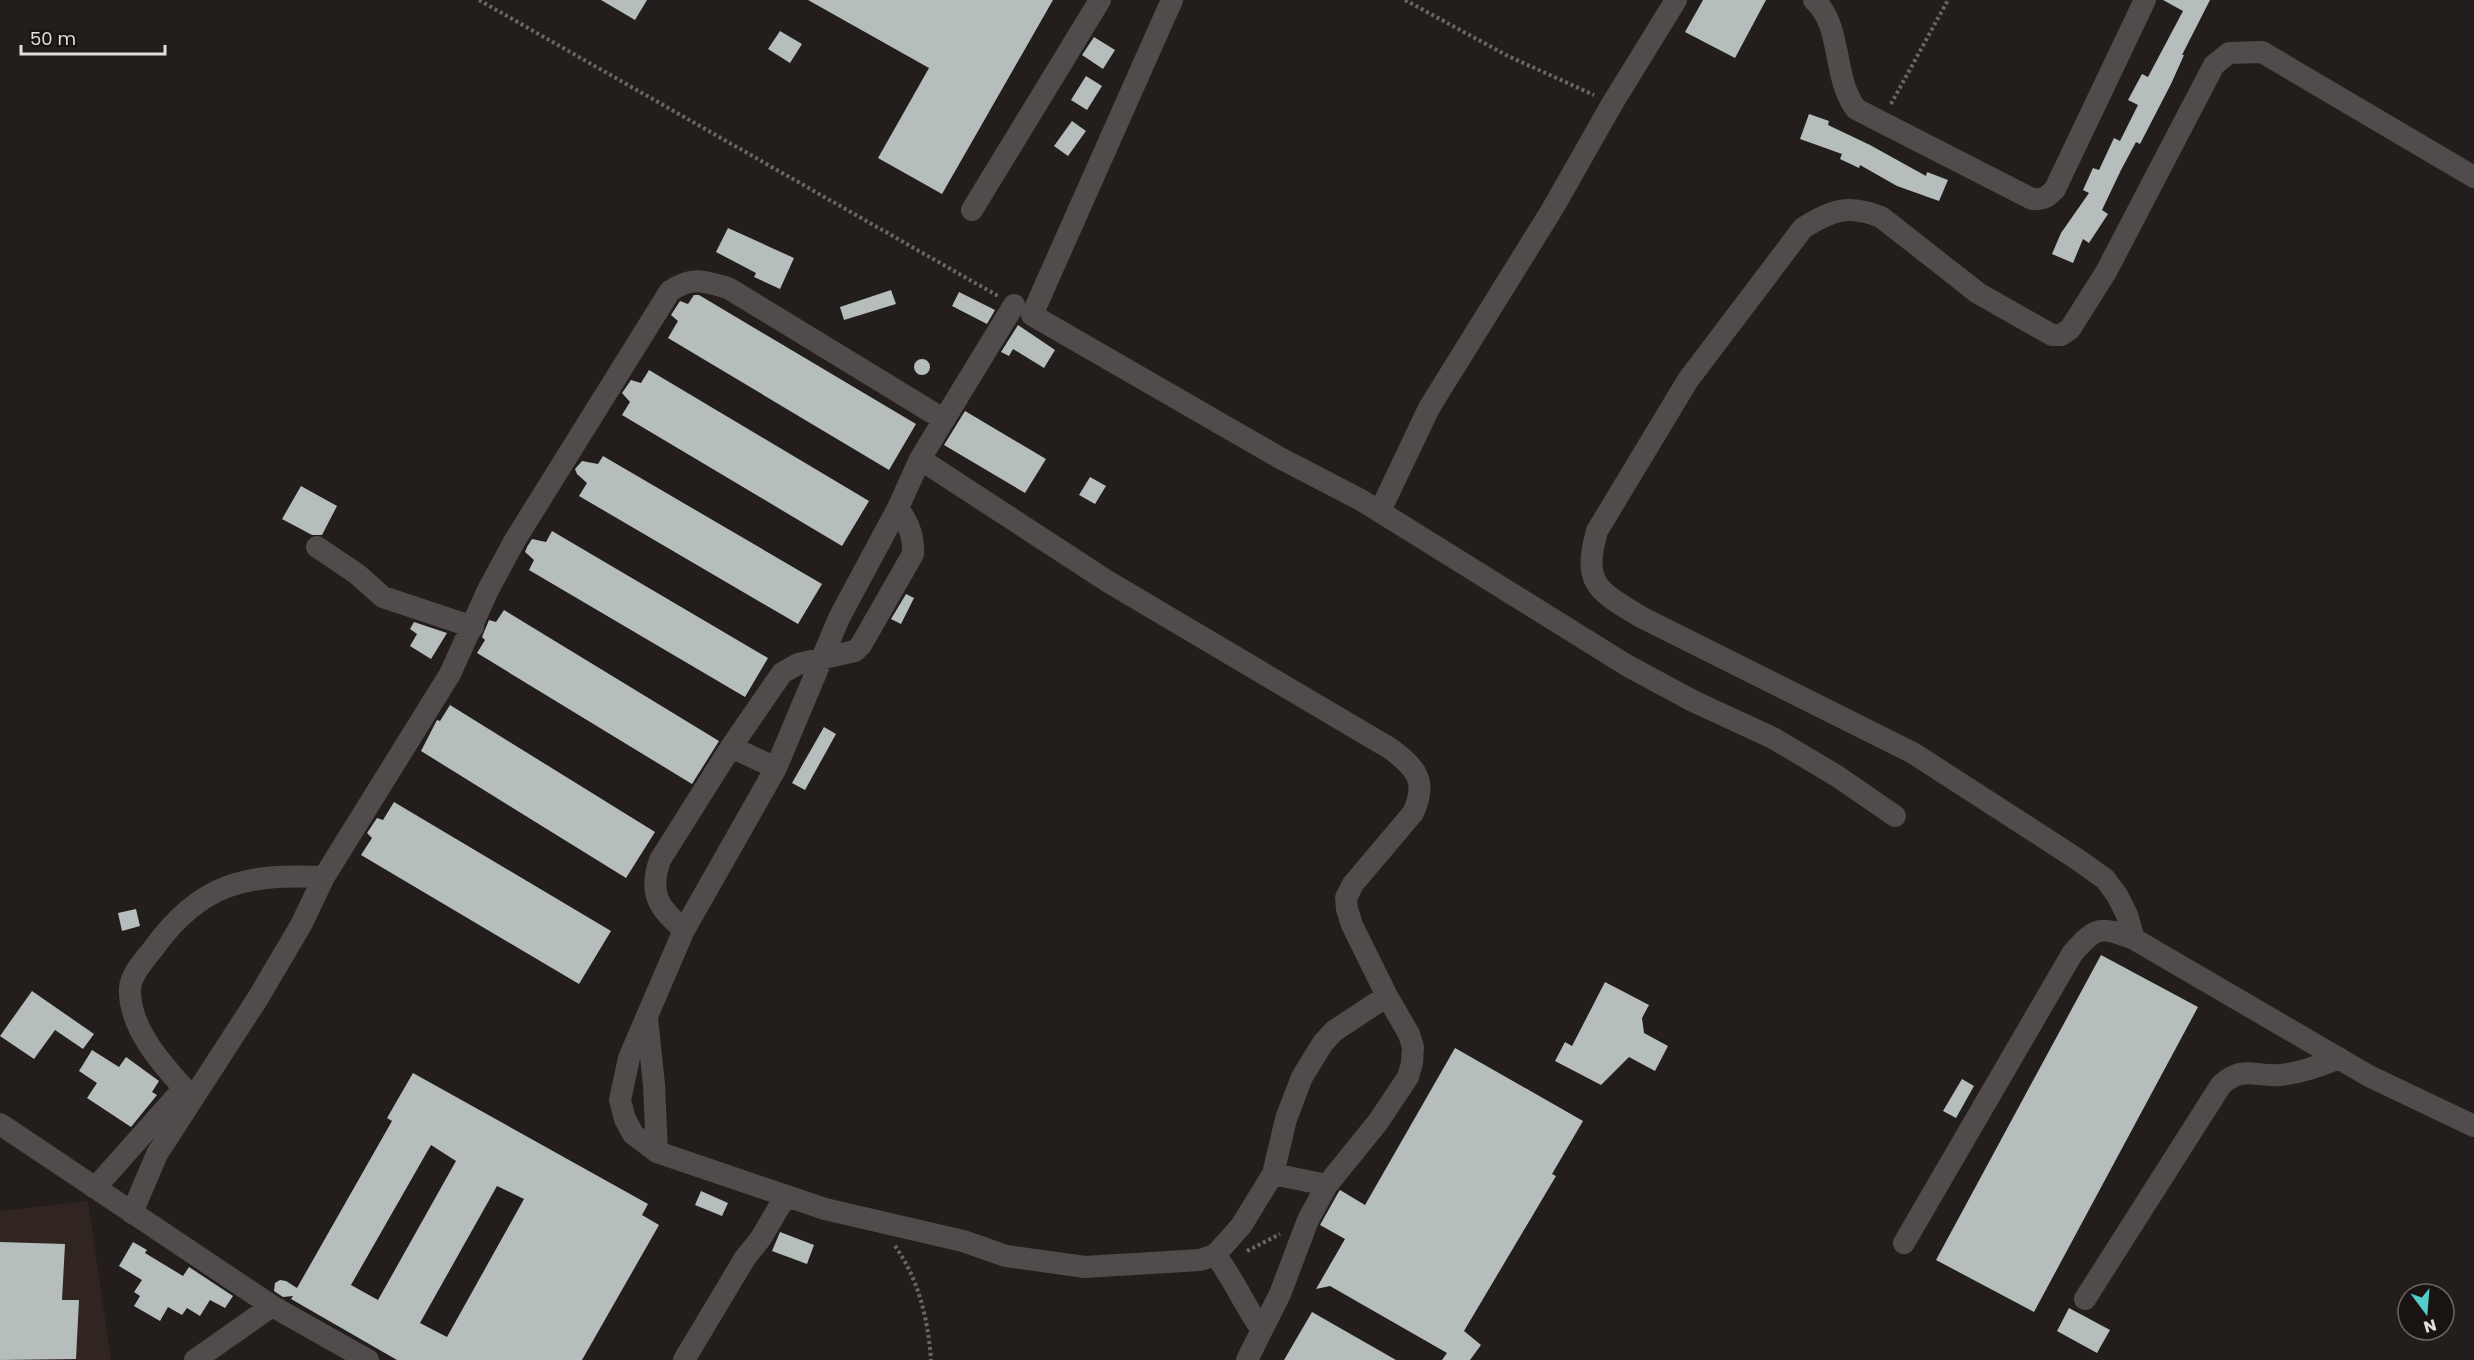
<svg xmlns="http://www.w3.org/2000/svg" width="2474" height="1360" font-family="Poppins,sans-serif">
<rect width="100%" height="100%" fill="#231d1b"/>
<!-- built -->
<path fill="#302520" d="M88 1201 111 1360H0V1211Z"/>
<!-- building -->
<path fill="#b5bebd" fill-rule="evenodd" d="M601 0H647L635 20Z
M808 0H1053L942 194 878 158 929 68Z
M1703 0H1766L1735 58 1685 32Z
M2163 0H2210L2182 55H2184L2171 84 2140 144 2136 142 2121 170 2102 210 2108 214 2089 243 2083 239 2073 263 2052 254 2061 233 2089 193 2083 190 2093 168 2099 170 2114 138 2120 141 2138 105 2128 100 2142 74 2148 77 2183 11Z
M780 31 802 44 790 63 768 49Z
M1094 37 1115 50 1103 69 1082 55Z
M1086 76 1102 86 1087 110 1071 100Z
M1809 114 1829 121 1828 125 1870 145 1926 176 1927 172 1948 180 1939 201 1897 186 1860 165 1859 168 1840 159 1842 154 1800 139Z
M1072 121 1086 131 1068 156 1054 146Z
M728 228 794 258 780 289 754 277 756 273 716 252Z
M891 290 896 304 844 320 840 307Z
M959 292 995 310 987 324 952 306Z
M694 295H699L916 424 889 470 668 338 678 321 671 315 680 301 688 304Z
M1018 325 1055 350 1044 368 1013 349 1009 356 1001 352Z
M914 367a8 8 0 1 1 16 0a8 8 0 1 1-16 0Z
M649 370 869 501 842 546 622 415 630 402 622 393 631 380 641 383Z
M965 411 1046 459 1025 493 944 445Z
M603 456 822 584 798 624 579 496 587 483 577 474 575 469 582 461 598 464Z
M1090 477 1106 486 1095 504 1079 495Z
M301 486 337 506 322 535H312L282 519Z
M552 531 768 658 745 697 529 570 534 560 525 552 527 547 532 539 546 542Z
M906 594 914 598 901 624 891 619Z
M504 610 719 741 692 784 477 653 485 640 482 637 489 620 496 622Z
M414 622 447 633 431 659 410 646 417 634 410 629Z
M450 705 655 832 626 878 421 751 437 720 440 721Z
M824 727 836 734 805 790 792 783Z
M394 802 611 931 579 984 361 855 372 838 367 833 377 818 383 820Z
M136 909 140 926 122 931 118 913Z
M2101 955 2198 1007 2034 1312 1936 1260Z
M1605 982 1649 1005 1642 1018 1644 1033 1668 1046 1655 1071 1629 1057 1601 1085 1555 1061 1565 1042 1572 1046Z
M32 991 94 1034 83 1049 55 1030 34 1059 0 1036Z
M1455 1048 1583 1121 1552 1174 1556 1176 1464 1331 1481 1345 1470 1360H1442L1447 1353 1330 1286 1316 1289 1345 1239 1320 1225 1338 1193 1340 1190 1365 1205Z
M92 1050 119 1067 126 1057 159 1081 152 1092 157 1095 131 1127 87 1098 97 1083 79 1071Z
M413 1073 648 1204 642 1215 659 1225 582 1360H397L291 1299 293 1296 283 1297 274 1291 275 1283 280 1280 286 1281 297 1288 392 1121 387 1118ZM431 1145 456 1161 378 1300 351 1285ZM497 1186 524 1199 447 1337 420 1323Z
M1962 1079 1974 1086 1956 1118 1943 1111Z
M701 1191 728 1203 722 1216 695 1205Z
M780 1232 814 1245 807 1264 772 1251Z
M0 1242 65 1244 62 1300H79L76 1359 0 1360Z
M133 1242 147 1250 145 1253 183 1276 189 1267 233 1296 225 1308 210 1300 200 1316 187 1308 182 1315 168 1307 160 1321 134 1306 140 1296 134 1292 142 1280 119 1266Z
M2069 1308 2110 1330 2097 1353 2057 1331Z
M1312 1312 1396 1360H1284Z"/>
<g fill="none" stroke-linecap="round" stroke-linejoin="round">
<!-- path -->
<path stroke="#6b6664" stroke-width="4" stroke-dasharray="3 3" stroke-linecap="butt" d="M479 0 998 296
M1405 0 1508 56 1594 95
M1891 104 1948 0
M895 1246C919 1280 928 1319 931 1360
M1247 1251 1280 1234"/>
<!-- minor -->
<path stroke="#4f4c4b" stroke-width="22" d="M1172 0 1032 315 1280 458 1361 500 1628 666 1693 701 1773 738 1837 776 1895 816
M1814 0C1843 26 1832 78 1856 109L2032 199C2043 200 2048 197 2055 189L2145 0
M972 210 1100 0
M1014 305 920 459 1107 581 1391 749C1416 768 1428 781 1413 813L1353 884 1346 898 1347 909 1352 925 1387 996
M920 459 898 508 839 618 776 768 684 930 629 1058 620 1100 625 1119 633 1134 657 1152 825 1209 963 1241 1006 1256 1085 1267 1200 1260 1215 1255 1241 1226 1273 1174 1286 1119 1302 1077 1323 1043 1334 1031 1387 996 1409 1034 1413 1047 1412 1063 1408 1077 1378 1122 1327 1185 1308 1220 1280 1294 1247 1360
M1380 511 1429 408 1553 208 1612 104 1676 0
M317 547 357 574 383 597 473 627
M731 747 776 768
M684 930C659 908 648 894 660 860L731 747 782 673 798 664 855 651 861 645 913 554C914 535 908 523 898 508
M2134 939 2127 915 2117 895 2105 879 2077 859 1913 753 1641 617C1598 591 1582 584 1597 531L1688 380 1803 228C1832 210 1847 204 1881 217L1978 293 2052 335H2061L2070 329 2106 272 2214 65 2229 53 2262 52 2474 177
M647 1018 654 1085 657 1152
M192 1097C166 1069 128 1029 130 988 131 974 145 959 153 949 201 882 246 874 324 877
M0 1124 272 1306 368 1360
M1273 1174 1327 1185
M95 1188 184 1088
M132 1213 157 1154 258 998 301 925 324 877 450 674 488 590 515 540 670 291C693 276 703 281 728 288L943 419
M1904 1243 2072 954C2096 926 2100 926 2134 939L2369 1076 2474 1126
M1215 1255C1234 1278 1244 1306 1262 1330
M2085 1299 2221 1085C2243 1065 2254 1077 2280 1075 2301 1073 2320 1066 2339 1058
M195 1360 272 1306
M684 1360 745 1258 761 1238 785 1197"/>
</g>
<!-- north arrow -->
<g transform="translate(2426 1312) rotate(164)"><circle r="28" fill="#191412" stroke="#6a6563" stroke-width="1.5"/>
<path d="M0-4.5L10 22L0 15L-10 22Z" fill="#53cdcb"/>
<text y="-9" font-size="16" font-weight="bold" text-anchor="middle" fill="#e3dfdd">N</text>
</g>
<!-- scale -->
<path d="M21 45v9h144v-9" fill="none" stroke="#e3dfdd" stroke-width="3"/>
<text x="30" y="45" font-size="18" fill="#e3dfdd" stroke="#191412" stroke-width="4.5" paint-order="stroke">50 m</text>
</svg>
